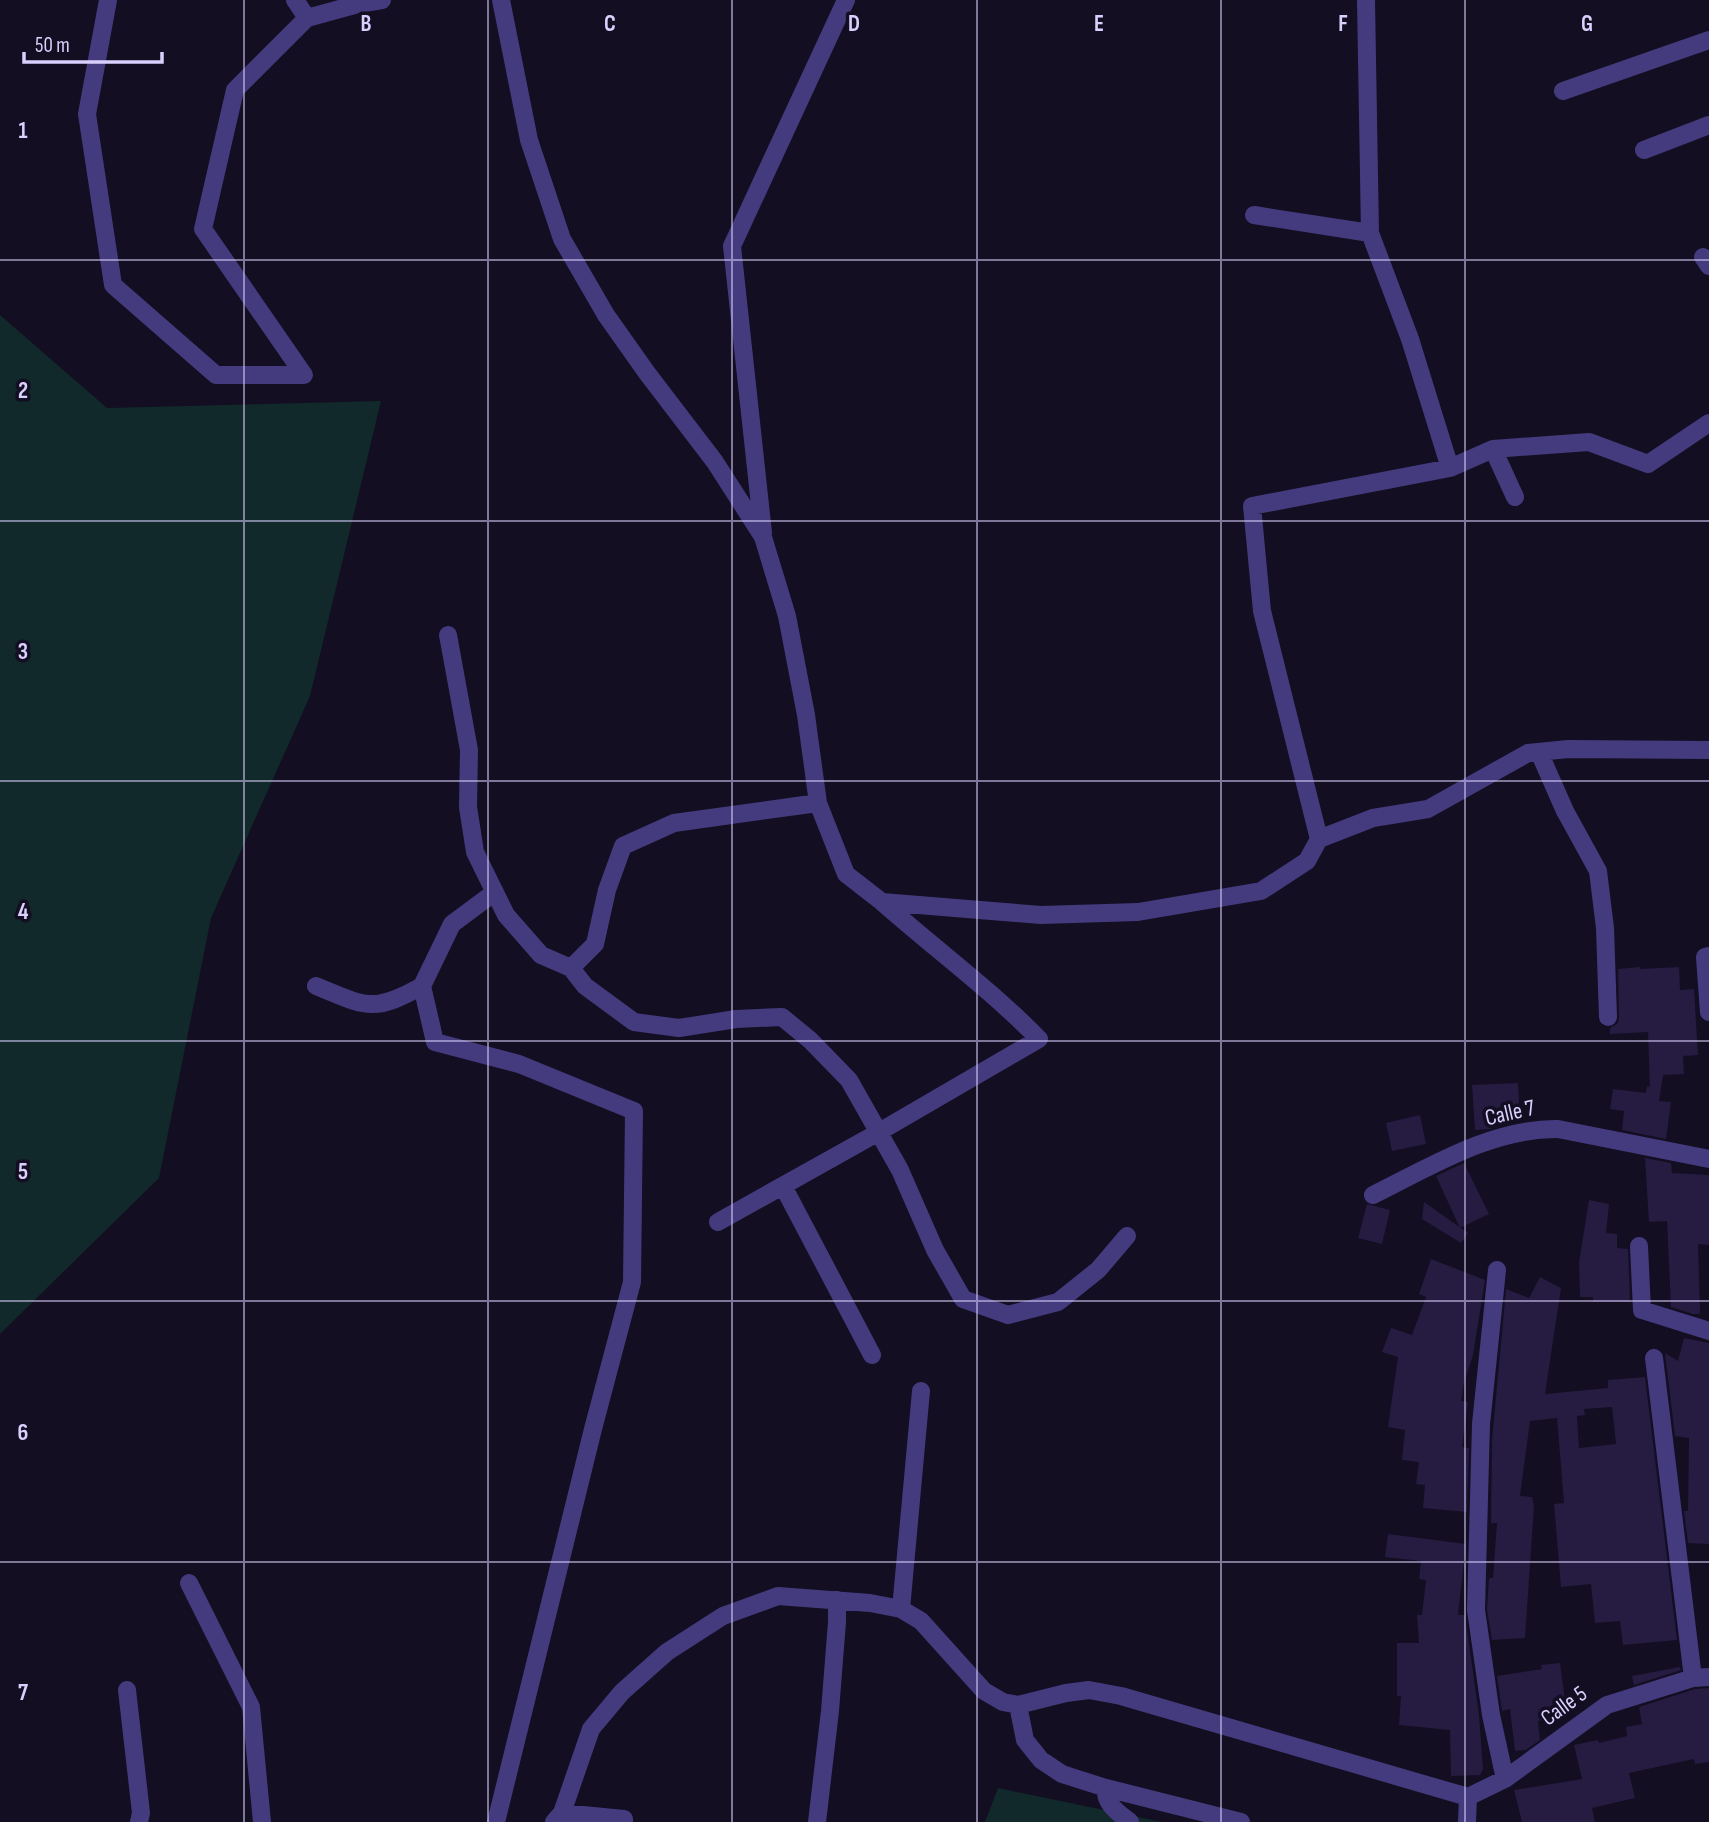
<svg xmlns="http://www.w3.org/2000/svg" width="1709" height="1822" font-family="'Sofia Sans Condensed',sans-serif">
<rect width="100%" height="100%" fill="#130e21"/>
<!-- green -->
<path fill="#11292a" d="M0 315 107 408 381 401 310 696 211 918 159 1178 0 1334Z
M998 1788 1162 1822H985Z"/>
<!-- building -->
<path fill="#261b41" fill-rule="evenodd" d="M1640 967V969L1679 967 1680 990 1694 989 1698 1055 1683 1056 1684 1074 1663 1075 1659 1101 1671 1102 1666 1139 1622 1130 1624 1111 1610 1109 1613 1089 1646 1093 1647 1086 1650 1087 1648 1032 1610 1034V1028L1618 1023 1619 1017 1618 969Z
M1518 1083 1520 1121 1506 1122 1490 1129 1475 1130 1472 1085Z
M1420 1115 1426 1144 1392 1151 1386 1123Z
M1645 1158 1671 1163 1672 1173 1709 1175V1245L1698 1244 1700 1314H1693L1671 1307 1667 1221 1649 1222Z
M1464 1163 1489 1214 1460 1228 1436 1176Z
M1589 1200 1609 1204 1606 1233 1617 1234V1248L1628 1249 1630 1302H1593V1297H1580L1579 1262Z
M1424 1202 1468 1233 1461 1243 1422 1219Z
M1367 1204 1390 1210 1382 1244 1358 1238Z
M1431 1259 1485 1280 1473 1355 1464 1382 1461 1401 1468 1402 1462 1447 1469 1448 1467 1512 1423 1508 1425 1485 1416 1484 1419 1462 1402 1460 1405 1430 1388 1427 1398 1357 1382 1352 1391 1328 1412 1335 1426 1297 1419 1294Z
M1540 1277 1561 1288 1545 1394 1608 1388V1380L1645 1377 1677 1640 1623 1645 1620 1621 1595 1623 1591 1584 1561 1587 1554 1504 1564 1503 1557 1418 1530 1421 1520 1496 1532 1497 1534 1506 1525 1638 1492 1640 1487 1610 1489 1578H1493L1497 1523H1491L1492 1440 1506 1289 1529 1298ZM1612 1407 1616 1444 1579 1448 1577 1416 1585 1415 1584 1409Z
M1684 1338 1709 1343V1544L1688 1543 1684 1511H1688L1689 1438 1675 1436 1665 1353 1678 1361Z
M1388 1534 1466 1544 1458 1615H1465L1479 1715 1483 1769 1480 1775 1451 1776 1450 1730 1399 1725 1401 1696H1397V1643H1419L1417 1615H1422L1426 1580 1419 1579 1421 1561 1385 1557Z
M1560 1663 1567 1716 1538 1721 1540 1740 1526 1750 1515 1751 1510 1709 1502 1711 1497 1676 1542 1669 1541 1665Z
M1680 1667 1681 1670 1634 1685 1632 1676Z
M1709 1688V1762L1695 1764 1694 1759 1629 1773 1635 1798 1592 1808 1595 1822H1522L1514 1790 1582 1779 1574 1745 1598 1740 1599 1743 1627 1736 1626 1727 1642 1724 1639 1707 1695 1689Z"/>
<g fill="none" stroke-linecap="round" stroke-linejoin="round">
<!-- minor -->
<path stroke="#443b7e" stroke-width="18" d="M108 0 87 114 113 285 216 375H304L203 229 235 90 307 18 358 4 382 0
M295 0 307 18
M501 0 529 140 562 239 606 315 647 373 715 462 763 537 787 616 806 715 818 803 846 874 882 902 1041 915 1138 912 1261 891 1307 861 1319 839 1373 818 1428 809 1528 753 1568 749 1709 750
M1366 0 1370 233 1410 339 1450 468
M1563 91 1709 40
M1644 150 1709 125
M1254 215 1370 233
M1703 257 1709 266
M1493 449 1515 497
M763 533 732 246 846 0
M448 635 469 750 468 807 475 852 506 915 541 955 571 968 595 944 607 890 623 846 674 823 818 803
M1539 752 1565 811 1598 871 1605 928 1608 1017
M1319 839 1262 611 1252 506 1450 468 1493 449 1589 442 1648 464 1709 423
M495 892 452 924 422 986 435 1042 519 1064 634 1111 632 1282 593 1429 496 1822
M1709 956 1705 957 1709 1012
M571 968 585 986 634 1022 679 1028 736 1019 782 1017 810 1040 849 1080 900 1170 935 1250 963 1299 1008 1315 1058 1302 1098 1270 1127 1236
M316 986C365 1006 372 1014 422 986
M783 1186 872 1355
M1373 1195C1430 1167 1492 1128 1558 1129L1709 1159
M718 1222 879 1132 1039 1039C990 989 934 948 882 902
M1639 1246 1642 1310 1709 1331
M1497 1270 1481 1424 1476 1610 1491 1715 1505 1779
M1654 1358 1693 1678
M189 1583 251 1707 262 1822
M901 1609 921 1391
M127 1690 141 1813 139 1822
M1018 1705 1025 1740 1041 1760 1062 1774 1106 1788 1241 1822
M1106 1788C1104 1804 1119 1813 1130 1822
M562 1813 624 1819V1822
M554 1822 562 1813 591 1729 622 1692 667 1652 723 1616 778 1596 870 1603 901 1609 921 1621 984 1691 1003 1702 1018 1705 1066 1693 1089 1690 1121 1696 1468 1797 1505 1779 1607 1705 1693 1678 1709 1677
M817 1822 830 1711 837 1622V1600
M1467 1822 1468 1797"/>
</g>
<!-- grid -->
<path fill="none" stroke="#d9d0fd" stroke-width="2" stroke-opacity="0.55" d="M244 0V1822M488 0V1822M732 0V1822M977 0V1822M1221 0V1822M1465 0V1822M0 260H1709M0 521H1709M0 781H1709M0 1041H1709M0 1301H1709M0 1562H1709"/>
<g text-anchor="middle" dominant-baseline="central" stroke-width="7" stroke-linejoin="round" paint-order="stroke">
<!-- street labels -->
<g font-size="23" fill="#d9d0fd" stroke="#130e21">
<text transform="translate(1510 1113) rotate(-13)">Calle 7</text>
<text transform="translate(1564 1706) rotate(-36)">Calle 5</text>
</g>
</g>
<g font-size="23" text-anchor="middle" font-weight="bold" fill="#d9d0fd" stroke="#130e21" stroke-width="7" stroke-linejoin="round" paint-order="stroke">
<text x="366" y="31">B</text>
<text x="610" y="31">C</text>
<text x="854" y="31">D</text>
<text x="1099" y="31">E</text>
<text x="1343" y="31">F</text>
<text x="1587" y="31">G</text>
<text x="23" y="138">1</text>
<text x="23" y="398">2</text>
<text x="23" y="659">3</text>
<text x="23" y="919">4</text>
<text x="23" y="1179">5</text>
<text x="23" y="1440">6</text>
<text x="23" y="1700">7</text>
</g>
<!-- scale -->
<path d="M24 52v10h138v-10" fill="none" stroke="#d9d0fd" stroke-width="3.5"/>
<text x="35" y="52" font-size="21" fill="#d9d0fd" stroke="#130e21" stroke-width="5" paint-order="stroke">50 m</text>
</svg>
